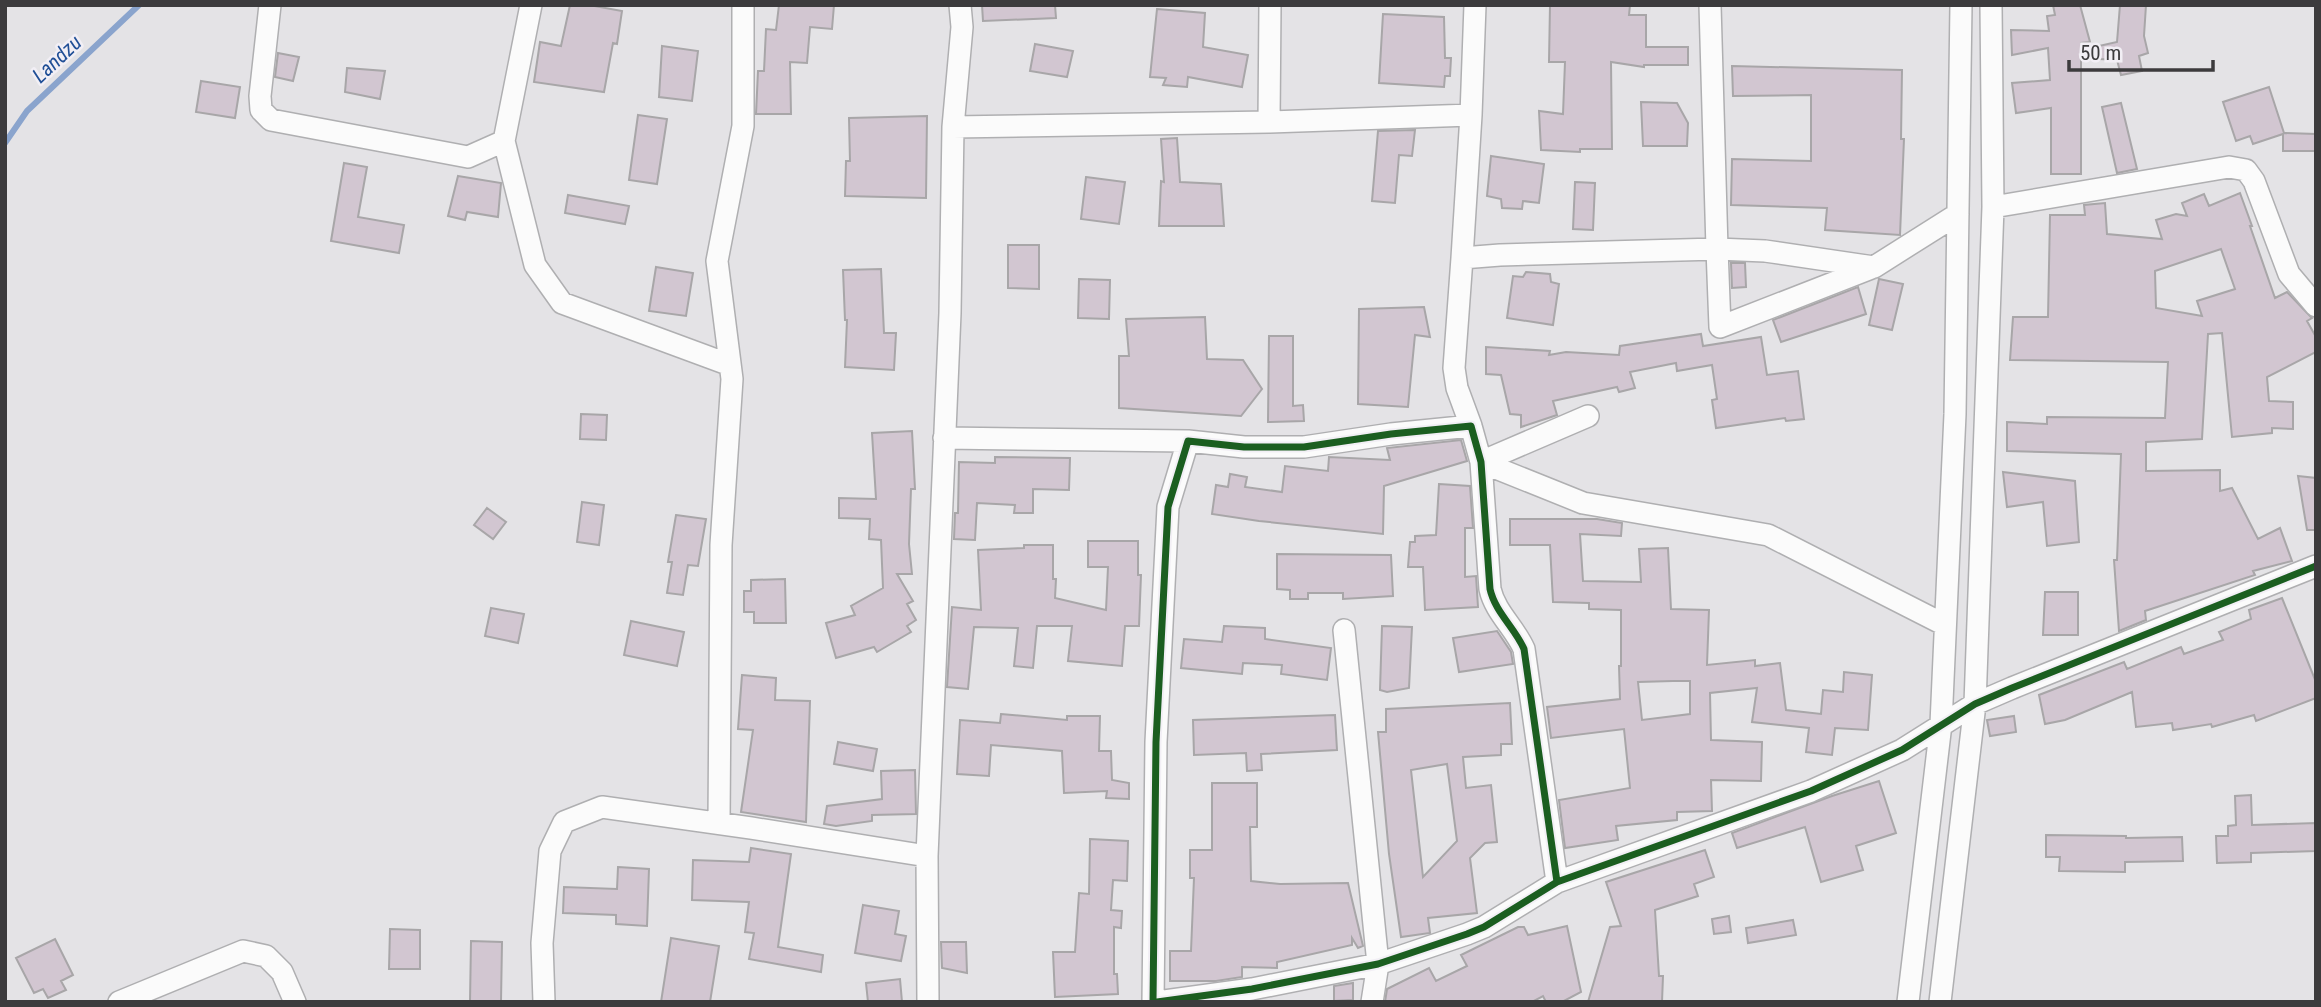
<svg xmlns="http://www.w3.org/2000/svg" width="2321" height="1007" font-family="'Roboto Condensed',sans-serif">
<rect width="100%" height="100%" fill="#e4e3e6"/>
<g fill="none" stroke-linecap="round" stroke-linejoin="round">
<!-- stream -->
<path stroke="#8aa4cd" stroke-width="6" d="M5 143 27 111 139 5"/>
</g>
<!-- building -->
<path fill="#d2c6d1" stroke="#a8a6a8" stroke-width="2" fill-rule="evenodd" d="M570 5H589L622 11 617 44 613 43 604 92 534 82 540 42 561 46Z
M779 5H834L832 29 810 27 807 63 790 62 791 114H756L758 71H764L766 29 776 30Z
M982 5H1055L1056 18 983 21Z
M1550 5H1630L1629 15H1646V47H1688V65H1644V67L1611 62 1612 149H1580V152L1541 150 1539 111 1563 114 1565 62H1549Z
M2053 5H2080L2090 42 2081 43V50L2117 42 2120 5H2146L2144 36 2148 53 2139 56 2142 71 2121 75 2117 60 2081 58V174H2051V108L2016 113 2012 83 2050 80 2048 48 2012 55 2011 30 2049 31 2047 16 2055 15Z
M1157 9 1205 13 1203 47 1248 55 1242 87 1188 77 1187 87 1163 85 1166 78 1150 77Z
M1383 14 1444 17 1445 58H1451L1450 76H1445L1444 87 1379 83Z
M1035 44 1073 51 1067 77 1030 71Z
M662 46 698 51 692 101 659 97Z
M278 53 299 57 293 81 275 77Z
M1732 66 1902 70 1901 139H1904L1900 235 1825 230 1827 208 1731 205 1732 159 1811 161V95L1733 96Z
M347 68 385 71 380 99 345 92Z
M201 81 240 87 235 118 196 112Z
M2269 87 2284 133 2316 134V151H2283V134L2253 144 2250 136 2236 141 2223 102Z
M1641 102 1677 103 1688 123 1687 146H1643Z
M2121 103 2137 169 2117 173 2102 107Z
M638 115 667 119 657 184 629 180Z
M927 116 926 198 845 196 846 161H850L849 118Z
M1415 130 1412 156 1399 155 1395 203 1372 201 1378 131Z
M1177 138 1180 182 1221 184 1224 226H1159L1161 181 1164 182 1161 139Z
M1491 156 1544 164 1539 203 1523 201 1522 209 1502 208 1501 199 1487 196Z
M344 163 367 167 358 217 404 225 399 253 331 241Z
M458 176 501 183 498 217 467 212 465 220 448 216Z
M1086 177 1125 182 1119 224 1081 219Z
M1575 182 1595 183 1593 230 1573 229Z
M2240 193 2252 226H2250L2275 298 2287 292 2312 318 2307 321 2316 337V352L2267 377 2269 401 2293 402V429L2272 428V433L2232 437 2222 333 2208 334 2202 439 2146 442V471L2220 470V491L2232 488 2258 539 2280 528 2292 561 2253 571 2255 575 2145 611 2146 620 2119 631 2114 560H2117L2121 454 2007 451V422L2047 424V417L2165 418 2168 362 2010 360 2013 317H2048L2050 215H2085L2084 205 2105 203 2107 234 2162 239 2156 220 2176 214 2187 216 2182 203 2204 194 2209 206ZM2221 249 2235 289 2197 301 2202 316 2156 308 2155 271Z
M568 195 629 206 625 224 565 213Z
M1008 245H1039V289L1008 288Z
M1731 263H1745L1746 287 1732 288Z
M656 267 693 273 686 316 649 311Z
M881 269 884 333H896L894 370 845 367 847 320H845L843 270Z
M1526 272 1550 274 1551 282 1559 284 1553 325 1507 318 1513 276 1523 277Z
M1079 279 1110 280 1109 319 1078 318Z
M1879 279 1903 284 1892 330 1869 325Z
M1858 287 1866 314 1781 342 1773 320Z
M1424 307 1430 337 1415 335 1408 407 1358 404 1359 309Z
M1205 317 1207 359 1243 360 1262 389 1241 416 1119 408V356H1129L1126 319Z
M1701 334 1703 346 1761 337 1767 375 1798 371 1804 419 1786 421 1785 418 1716 428 1712 400 1717 399 1712 365 1677 371 1676 363 1630 372 1635 388 1619 392 1617 387 1553 401 1557 415 1521 427V415L1510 414 1501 375 1486 374V347L1550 351 1549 355 1566 352 1619 355 1620 346Z
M1269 336H1293V406L1303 405 1304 421 1268 422Z
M581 414 607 415 606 440 580 439Z
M912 431 915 489H911L909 544 912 574H897L913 601 907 604 916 620 907 626 911 632 877 652 874 647 836 658 826 623 855 615 851 606 883 588 881 540 869 539 870 519 839 518V498L876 499 872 433Z
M1461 440 1467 461 1384 486 1383 534 1259 521 1212 514 1216 485 1228 487 1230 474 1247 477 1245 487 1282 492 1285 466 1328 471 1329 457 1390 460 1387 448Z
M995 457 1070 458 1069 490 1033 489V513H1014L1015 505 977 503 975 540 954 539 955 513H958L959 462 995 463Z
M2003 472 2075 481 2079 542 2047 546 2043 502 2007 507Z
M2298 476 2316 478V530H2307Z
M1439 484 1470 486 1473 528H1465V577L1476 576 1478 607 1425 610 1423 567H1408L1410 542H1415V536L1436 535Z
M582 502 604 505 599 545 577 542Z
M487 508 506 522 493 539 474 525Z
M676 515 706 519 698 566 688 565 683 595 667 593 672 562H668Z
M1510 519H1597L1622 523 1621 536 1580 534 1583 581 1641 582 1639 549 1668 548 1671 609 1709 610 1707 665 1755 660V666L1780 663 1786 710 1821 714 1823 690 1843 692 1844 672 1872 675 1868 730 1835 728 1832 755 1806 752 1809 728 1752 722 1757 688 1710 693 1711 740 1762 742 1761 781 1711 780 1712 811 1677 812V820L1616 826 1618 840 1565 848 1559 800 1630 788 1624 729 1551 738 1547 707 1620 699 1619 666H1621V610L1589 609V603L1553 602 1550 545H1510ZM1673 681H1690V714L1642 720 1638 682Z
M1088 541H1138V575H1141L1139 626H1125L1122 666 1068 661 1072 626H1037L1033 668 1014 666 1018 628 974 627 968 689 947 687 952 607 981 610 978 550 1024 548V545H1053V579H1056L1055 598 1106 610 1108 567H1088Z
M1277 554 1391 555 1393 596 1343 599V593H1308V599H1290V590L1277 589Z
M785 579 786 623H754V612H744V591H751V580Z
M2045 592H2078V635H2043Z
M2282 598 2316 682V698L2256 721 2254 715 2212 727 2211 724 2173 730 2172 723 2136 727 2132 692 2065 720 2045 724 2039 695 2124 662 2127 669 2181 647 2184 654 2223 640 2219 632 2251 619 2249 610Z
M491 608 524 614 518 643 485 636Z
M631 621 684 632 677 666 624 655Z
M1224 626 1265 628V639L1331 648 1327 680 1281 674 1282 665 1243 663 1242 674 1181 668 1184 639 1222 642Z
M1382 626 1412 627 1409 688 1387 692 1380 690Z
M1497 631 1511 652 1513 664 1459 672 1453 638Z
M742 675 776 678 775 700 810 701 806 822 741 812 753 730 738 729Z
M1510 703 1512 744H1501V755L1463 757 1466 788 1491 785 1497 842 1485 843 1470 858 1477 913 1428 918 1430 933 1401 937 1389 854 1378 732H1386V709ZM1447 764 1457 841 1423 877 1411 770Z
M1001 714 1067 720V716H1100L1099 751H1111L1112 780 1129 783V799L1106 798 1107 791 1064 793 1062 751 991 745 989 776 957 774 960 720 1000 723Z
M1335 715 1337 750 1261 754 1262 770 1247 771 1246 753 1194 755 1193 720Z
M2014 716 2016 732 1990 736 1987 720Z
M838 742 877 749 873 771 834 764Z
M915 770 916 814 872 815V821L836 826 824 824 827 806 882 799 881 771Z
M1879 781 1896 833 1856 846 1863 870 1821 882 1805 827 1737 848 1732 833 1832 796Z
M1212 783H1257V827H1250L1251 881 1280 884 1348 883 1363 946 1358 948 1352 938V945L1277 962V968L1242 967V977L1216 981H1170V951H1191L1194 878H1190V850H1212Z
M2251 795 2252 825 2316 823V851L2251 853V862L2217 863 2216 836H2228V826L2236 825 2235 796Z
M2046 835 2126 836V838L2182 837 2183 861 2125 862V872L2059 871 2060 857H2046Z
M1090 839 1128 841 1127 881 1113 880 1111 910 1122 911 1121 928 1114 927V974H1117L1118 994 1055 997 1053 952H1075L1079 893 1089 894Z
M751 848 791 854 778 947 823 955 821 972 749 959 754 933 745 932 749 902 692 900 693 860 749 862Z
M1705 850 1714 877 1694 884 1698 896 1655 910 1659 976H1663L1662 1002H1588L1610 927 1621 926 1606 882Z
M618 867 649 869 647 926 616 924V915L563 913 564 887 617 889Z
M863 905 899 911 895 934 906 936 901 961 855 953Z
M1729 916 1731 932 1714 934 1712 919Z
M1793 920 1796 935 1748 943 1746 928Z
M1567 926 1581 992 1562 1002H1546L1543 996 1532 1002H1385L1387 989 1429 968 1436 981 1467 966 1461 955 1518 927H1524L1528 935Z
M390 929 420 930V969H389Z
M671 938 719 946 710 1002H661Z
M55 939 73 975 61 981 66 990 48 998 43 989 34 993 16 958Z
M471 941 502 942 501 1002H470Z
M941 942H966L967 973 942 968Z
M900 979 902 1002H868L866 983Z
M1353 983V1000L1334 1001V986Z"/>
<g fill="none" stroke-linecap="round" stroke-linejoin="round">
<!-- minor casing -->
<g stroke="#afafb1" stroke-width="24">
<path id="minor" d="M270 5 260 96 261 110 271 120 468 157 504 141 531 5
M960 5 962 27 953 127 1269 122 1471 115
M1269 122 1270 5
M504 141 535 265 562 303 730 365
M1993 207 2229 167 2246 170 2254 181 2289 274 2316 306
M1462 258 1471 115 1475 5
M1874 267 1720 327 1717 249 1765 251 1874 267 1958 214
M1471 426 1457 388 1454 368 1462 258 1500 255 1717 249 1710 5
M944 438 1188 441
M1481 462 1583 503 1768 535 1945 625
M1481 462 1588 416
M1344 630 1378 964 1372 1002
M719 823 721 545 732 379 717 261 743 126V5
M119 1002 243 951 266 956 282 972 295 1002
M544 1002 542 943 550 851 564 822 602 807 751 828 927 856
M928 1002 927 856 950 313 953 127
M1153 1002 1156 742 1168 507 1188 441 1244 447H1304L1391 434 1471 426 1481 462 1490 589C1495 612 1515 628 1524 649L1557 882
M1157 1002 1252 989 1378 964 1467 934 1484 927 1557 882 1811 791 1902 750 1975 704 2012 688 2316 566
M1908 1002 1941 724 1955 414 1961 5
M1940 1002 1975 704 1993 207 1991 5"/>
</g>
<!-- minor -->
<use href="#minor" stroke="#fbfbfb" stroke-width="21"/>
<!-- cycleway casing -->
<g stroke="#f2eff5" stroke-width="11">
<path id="cycleway" d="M1153 1002 1156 742 1168 507 1188 441 1244 447H1304L1391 434 1471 426 1481 462 1490 589C1495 612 1515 628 1524 649L1557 882
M1157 1002 1252 989 1378 964 1467 934 1484 927 1557 882 1811 791 1902 750 1975 704 2012 688 2316 566"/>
</g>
<!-- cycleway -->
<use href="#cycleway" stroke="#1b5e20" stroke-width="7"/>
</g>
<g text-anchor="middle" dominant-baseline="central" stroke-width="5" stroke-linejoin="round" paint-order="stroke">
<!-- water labels -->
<g font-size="21" font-style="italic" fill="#204f96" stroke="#f2eff5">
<text transform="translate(57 59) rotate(-43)">Landzu</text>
</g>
</g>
<!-- border -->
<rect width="2321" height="1007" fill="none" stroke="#3c3b3d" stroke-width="14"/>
<!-- scale -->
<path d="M2069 60v10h144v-10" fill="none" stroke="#3c3b3d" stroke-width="3.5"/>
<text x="2080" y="60" font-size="21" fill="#3c3b3d" stroke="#f2eff5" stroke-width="5" paint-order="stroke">50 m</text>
</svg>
